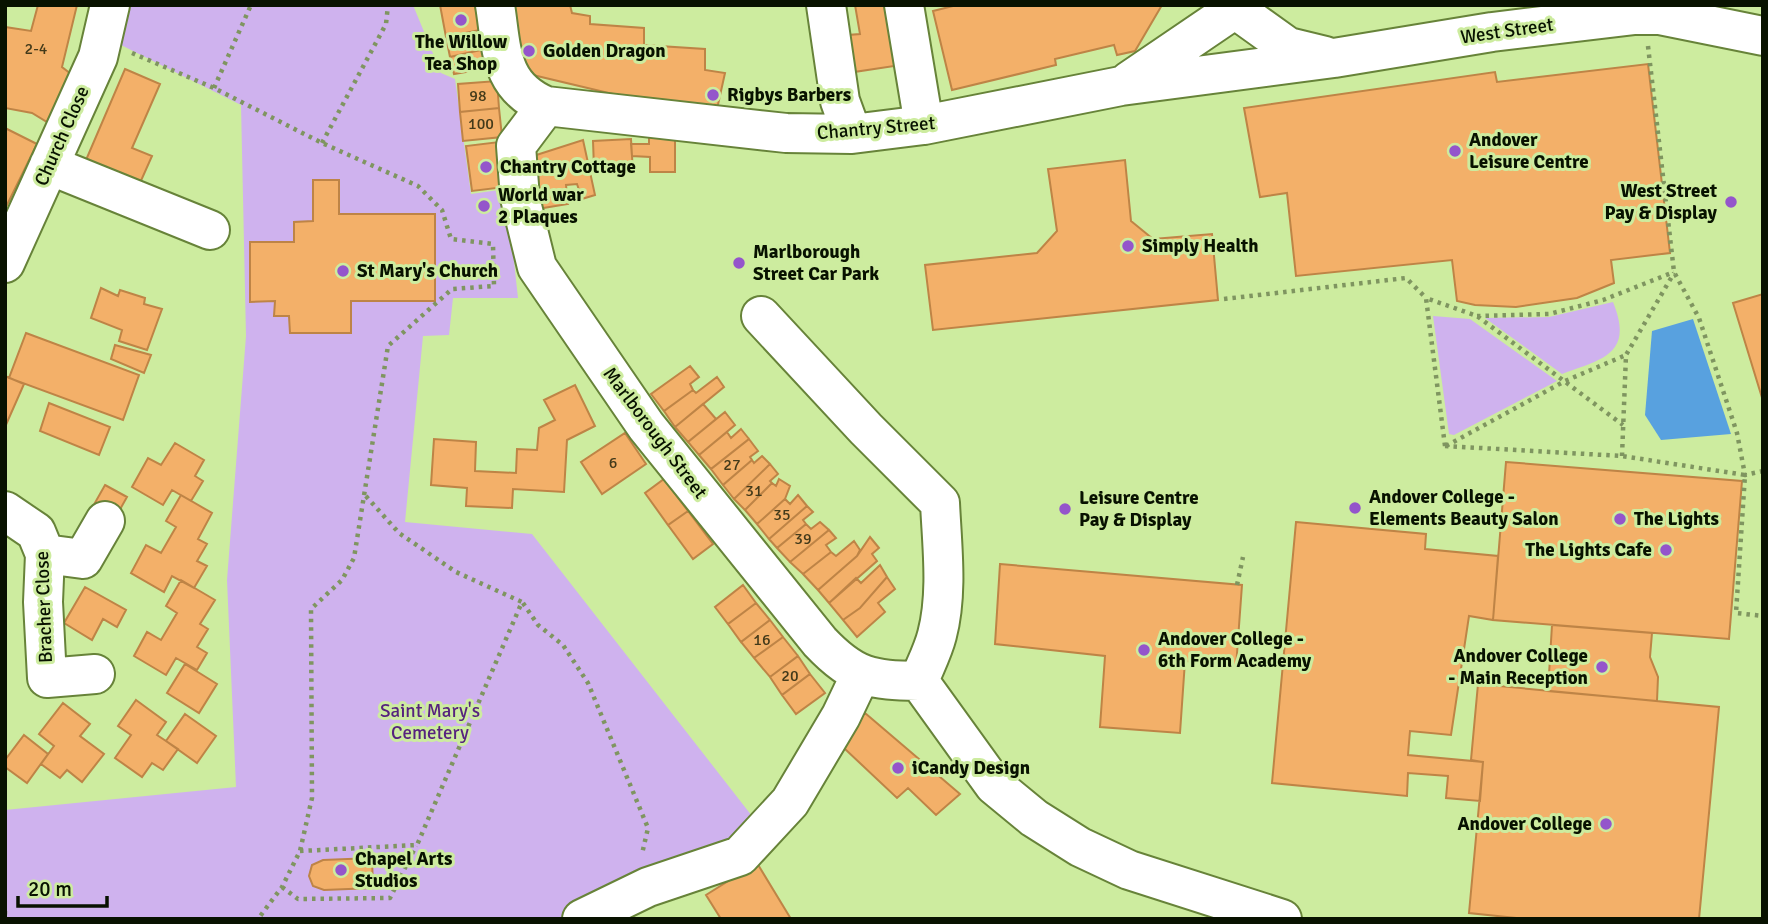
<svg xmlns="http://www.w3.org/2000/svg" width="1768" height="924" font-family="Signika,sans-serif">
<rect width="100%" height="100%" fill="#cdec9f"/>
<!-- green -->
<path fill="#cfb2ee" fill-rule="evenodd" d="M131 5H413L441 73 455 79 471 194 506 189 518 298H453L449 335 423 336 405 522 532 534 759 825 573 919H5V810L236 787 227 580 246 336 241 105 121 45 122 21ZM313 180 339 214 435 215V301H351L350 333H290L289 316H275V301H250V242H294V222L313 221Z
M1613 302C1634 354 1603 359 1562 374L1485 318 1549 317Z
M1433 316 1470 319 1557 381 1454 435 1449 434Z"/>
<!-- water -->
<path fill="#58a1df" d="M1693 319 1731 434 1661 440 1645 415 1652 331Z"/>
<!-- building -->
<path fill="#f3b069" stroke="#be8446" stroke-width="2" d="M38 5H77L62 67 71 74 47 122 32 113 5 108V27L31 31Z
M440 5H475L480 30 446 37Z
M507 5H570L572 13 590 16V24L644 28V45L705 49V70L725 73 717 109 681 106 617 95 533 75 517 57Z
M855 5H889L901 65 854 72 848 35 860 34Z
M957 5H1162L1135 51 1117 55 1114 45 1055 59 1056 65 952 90 933 11Z
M480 30 485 49 450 57 446 37Z
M485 49 489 68 454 74 450 57Z
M1648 64 1670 253 1611 260 1614 283 1577 298 1516 307 1475 305 1457 301 1452 260 1296 276 1287 193 1260 197 1244 108 1495 72 1497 82Z
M125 69 160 84 132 148 152 156 140 183 86 160Z
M497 81 499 108 460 112 458 84Z
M499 108 502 137 463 141 460 112Z
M5 128 37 144 5 209Z
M649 135 675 136V172H650V157L632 156 631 144H649Z
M631 139 633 173 618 174 617 167 594 168 593 141Z
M583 140 595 195 582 199 577 184 566 185 568 204 537 209 527 158Z
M499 142 505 187 472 191 466 146Z
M1125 160 1131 221 1153 239 1212 234 1218 300 933 330 925 265 1037 253 1057 231 1048 169Z
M313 180H339V214H435V301H351V333H290L289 316H274L275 301 250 302V242H294V222L313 221Z
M101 288 118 296 120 290 145 298 144 304 162 309 147 350 119 341 122 330 91 318Z
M1763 294V401L1733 303Z
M26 333 139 375 123 420 9 378Z
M115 345 151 355 144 373 111 359Z
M690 366 699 377 690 384 693 390 664 411 651 394Z
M5 376 24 384 5 427Z
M717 377 724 387 675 427 664 411 693 390 696 393Z
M575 385 595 426 567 440 564 492 513 489 512 508 466 506 467 488 431 485 434 439 476 442 475 471 516 473 517 449 537 450 539 428 555 420 544 400Z
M49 403 110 427 99 455 40 431Z
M703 404 716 419 688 442 675 427Z
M725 412 735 425 699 455 688 442Z
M741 429 749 439 711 469 699 455 727 432 731 438Z
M625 433 646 464 602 494 581 462Z
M749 439 758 451 750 457 752 460 723 485 711 469Z
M175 443 204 460 195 476 203 481 191 501 172 490 163 505 132 487 148 458 161 465Z
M762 456 770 464 734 499 723 485 752 460 754 463Z
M1506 462 1742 481 1729 639 1493 620Z
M770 464 778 474 770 481 772 483 745 510 734 499Z
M664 479 688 511 668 525 645 493Z
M779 479 790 486 785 499 757 524 745 510 772 483 776 486Z
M105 485 127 497 114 520 92 508Z
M181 495 212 513 198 539 207 544 197 561 207 566 194 588 172 576 164 592 131 573 146 545 161 553 176 527 166 521Z
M798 495 807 506 769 539 757 524 785 499 790 504Z
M807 506 813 512 803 520 806 524 777 548 769 539Z
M688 511 713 544 693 559 668 525Z
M820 522 829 530 790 562 777 548 806 524 811 529Z
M1296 522 1426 534 1425 549 1498 556 1493 620 1469 616 1451 735 1410 731 1408 755 1483 762 1480 801 1446 798 1448 776 1408 773 1407 796 1272 783Z
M829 530 836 538 826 545 831 552 803 574 790 562Z
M870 537 879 548 872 554 877 561 829 603 818 590 857 556Z
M854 541 860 550 857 556 818 590 803 574 831 552 836 556Z
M1000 564 1242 585 1236 667 1185 661 1180 733 1100 727 1105 656 995 644Z
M880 565 887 577 860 608 843 620 829 603 856 578 861 583Z
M887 577 895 589 878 603 885 612 857 637 843 620 860 608Z
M181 580 215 600 200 624 208 629 197 647 207 653 197 670 176 658 166 675 134 656 147 632 161 640 177 613 166 606Z
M743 585 756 603 728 624 715 607Z
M85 587 126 610 117 627 103 619 92 640 64 623Z
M756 603 770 620 741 642 728 624Z
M770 620 783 637 754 658 741 642Z
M1552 625 1652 633 1650 657 1658 677 1657 701 1548 691Z
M783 637 798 656 770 677 754 658Z
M798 656 810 674 782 695 770 677Z
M185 664 217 684 199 713 167 693Z
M810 674 825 693 796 714 782 695Z
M1478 684 1719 707 1699 919H1527L1469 913 1483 762 1471 760Z
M136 700 166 722 157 735 178 749 163 770 152 763 142 777 115 758 131 735 118 726Z
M63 703 90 724 80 736 104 754 82 782 67 770 60 778 41 764 54 746 39 734Z
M865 713 960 794 936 815 908 788 897 798 845 749 842 732Z
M185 714 216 736 197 763 166 741Z
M24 735 48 754 27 783 5 767V760Z
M372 858 373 888 324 890 313 886 309 876 312 865 323 860Z
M757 863 791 919H721L706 895Z"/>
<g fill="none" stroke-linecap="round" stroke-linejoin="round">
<!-- minor casing -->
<g stroke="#678339" stroke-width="42">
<path id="minor" d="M495 5C502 49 499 86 546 106L786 133 852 134 924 125 1121 86 1334 58 1492 32 1635 15H1659L1763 36
M826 5 840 101 852 134
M904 5 924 125
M1234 5 1235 9 1288 47 1325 56
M1129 81 1235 9
M546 106 516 146 520 198 537 267 646 426 820 642C854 678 871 680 919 681
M49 165 210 230
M5 263 98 57 110 5
M761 316 866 429 940 503C942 546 948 593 937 635 933 651 925 666 919 681
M5 511 36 532 45 554 43 602 47 678 95 674
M45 554 83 559 105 521
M919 681 994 785 1034 818 1080 847 1129 870 1282 919
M582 919 648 887 740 856 790 802 841 716 861 674"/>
</g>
<!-- path -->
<path stroke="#7f9560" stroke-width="4.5" stroke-dasharray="3.5 5" stroke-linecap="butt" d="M1648 46 1674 272 1699 318 1737 433 1745 475 1763 471
M132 53 214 88 322 143 418 186 442 210 451 239 493 244 494 286 452 289 388 346 354 558 342 580 311 609 312 798 300 851 282 887 258 919
M214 88 251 5
M322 143 386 24 388 5
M1224 299 1406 278 1426 298
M1477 316 1549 314 1603 300 1674 272
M1445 446 1622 456 1745 475 1736 613 1763 616
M1445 446 1426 298 1477 316 1623 425
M1446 446 1565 381 1626 355
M1622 456 1626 355 1674 273
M1237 585 1243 557
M523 603 538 625 563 645 588 683 648 828 642 854
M300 851 417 845 522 602 456 572 399 533 364 494
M282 887 298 899 390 898 416 846
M5 911V919"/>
<!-- minor -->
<use href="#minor" stroke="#fff" stroke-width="38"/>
</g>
<!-- markers -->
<g fill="#9455cb" stroke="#cdec9f" stroke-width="2.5">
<circle cx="461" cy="20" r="7"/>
<circle cx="529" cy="51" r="7"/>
<circle cx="713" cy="95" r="7"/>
<circle cx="1455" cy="151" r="7"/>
<circle cx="486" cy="167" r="7"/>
<circle cx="1731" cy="202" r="7"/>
<circle cx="484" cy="206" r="7"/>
<circle cx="1128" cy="246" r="7"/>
<circle cx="739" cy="263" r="7"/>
<circle cx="343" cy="271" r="7"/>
<circle cx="1355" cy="508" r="7"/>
<circle cx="1065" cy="509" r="7"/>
<circle cx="1620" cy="519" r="7"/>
<circle cx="1666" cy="550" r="7"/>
<circle cx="1144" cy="650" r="7"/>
<circle cx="1602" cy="667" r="7"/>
<circle cx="898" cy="768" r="7"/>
<circle cx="1606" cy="824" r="7"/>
<circle cx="341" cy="870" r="7"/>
</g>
<g text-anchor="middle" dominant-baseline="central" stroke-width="6" stroke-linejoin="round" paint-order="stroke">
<!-- number labels -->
<g font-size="16" fill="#433a1a">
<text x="36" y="49">2-4</text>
<text x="478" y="96">98</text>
<text x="481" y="124">100</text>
<text x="613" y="463">6</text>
<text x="732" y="465">27</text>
<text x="754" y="491">31</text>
<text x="782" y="515">35</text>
<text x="803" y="539">39</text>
<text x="762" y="640">16</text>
<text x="790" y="676">20</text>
</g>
<!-- street labels -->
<g font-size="19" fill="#081200" stroke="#cdec9f">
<text transform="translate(1507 31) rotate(-8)">West Street</text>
<text transform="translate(876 128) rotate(-5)">Chantry Street</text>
<text transform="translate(62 136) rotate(-66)">Church Close</text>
<text transform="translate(655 433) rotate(53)">Marlborough Street</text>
<text transform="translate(44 607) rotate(-92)">Bracher Close</text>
</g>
<!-- poi labels -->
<g font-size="19" font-weight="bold" fill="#081200" stroke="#cdec9f" text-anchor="start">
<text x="461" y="42" text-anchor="middle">The Willow<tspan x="461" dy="22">Tea Shop</tspan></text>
<text x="543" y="51">Golden Dragon</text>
<text x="727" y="95">Rigbys Barbers</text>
<text x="1469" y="140">Andover<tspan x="1469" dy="22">Leisure Centre</tspan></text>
<text x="500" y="167">Chantry Cottage</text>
<text x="1717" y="191" text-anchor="end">West Street<tspan x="1717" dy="22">Pay &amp; Display</tspan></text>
<text x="498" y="195">World war<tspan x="498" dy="22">2 Plaques</tspan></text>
<text x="1142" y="246">Simply Health</text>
<text x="753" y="252">Marlborough<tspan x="753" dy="22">Street Car Park</tspan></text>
<text x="357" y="271">St Mary's Church</text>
<text x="1369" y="497">Andover College -<tspan x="1369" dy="22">Elements Beauty Salon</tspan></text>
<text x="1079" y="498">Leisure Centre<tspan x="1079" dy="22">Pay &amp; Display</tspan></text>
<text x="1634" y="519">The Lights</text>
<text x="1652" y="550" text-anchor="end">The Lights Cafe</text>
<text x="1158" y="639">Andover College -<tspan x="1158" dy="22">6th Form Academy</tspan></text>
<text x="1588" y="656" text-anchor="end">Andover College<tspan x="1588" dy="22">- Main Reception</tspan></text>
<text x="912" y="768">iCandy Design</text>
<text x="1592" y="824" text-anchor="end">Andover College</text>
<text x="355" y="859">Chapel Arts<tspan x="355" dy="22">Studios</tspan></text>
</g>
<!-- park labels -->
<g font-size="19" fill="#56237e" stroke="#cdec9f">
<text x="430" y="711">Saint Mary's<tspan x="430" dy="22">Cemetery</tspan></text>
</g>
</g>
<!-- border -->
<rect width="1768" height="924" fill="none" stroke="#081200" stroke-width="14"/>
<!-- scale -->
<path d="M18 896v10h89v-10" fill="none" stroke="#081200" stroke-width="3.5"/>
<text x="28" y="896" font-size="21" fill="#081200" stroke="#cdec9f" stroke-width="5" paint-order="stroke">20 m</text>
</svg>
